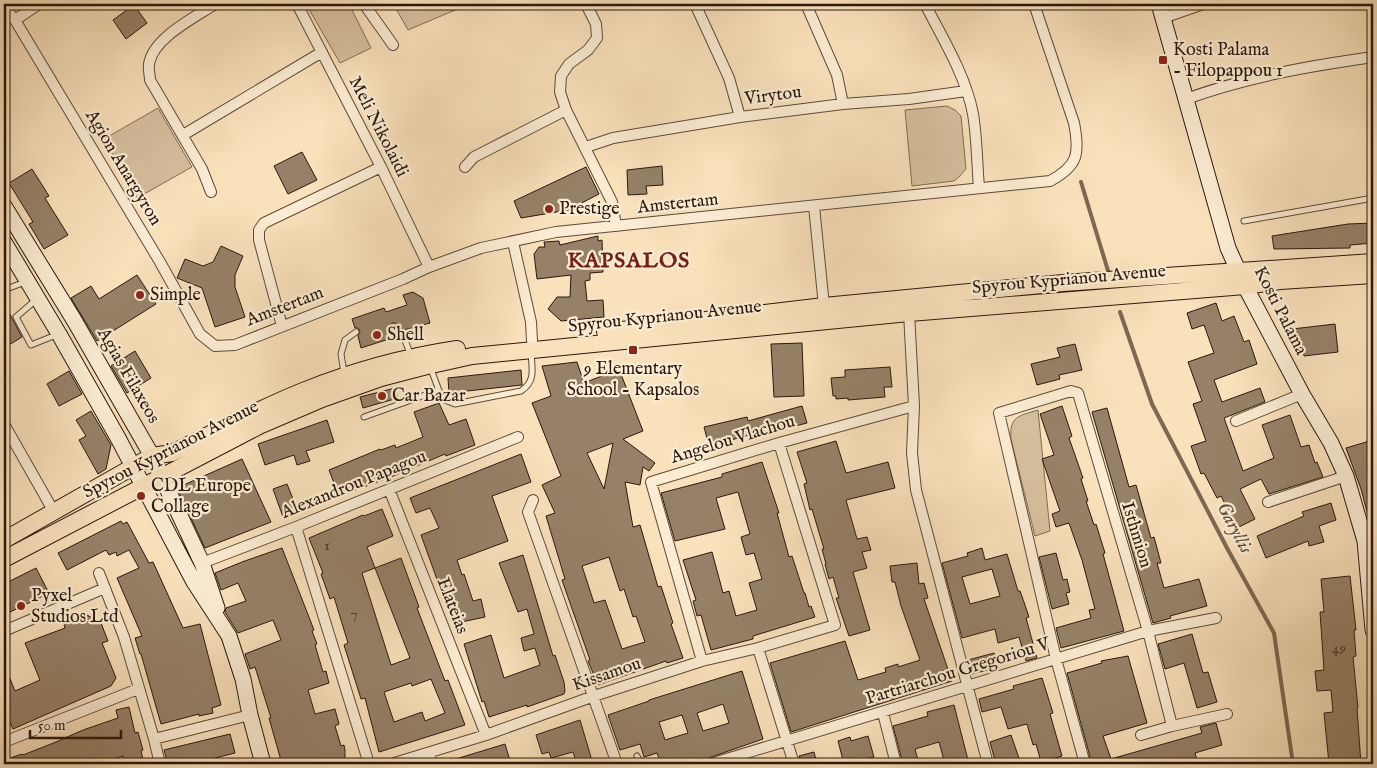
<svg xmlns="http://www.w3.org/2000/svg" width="1377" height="768" font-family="'IM FELL English',serif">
<rect width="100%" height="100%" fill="#f9e1bb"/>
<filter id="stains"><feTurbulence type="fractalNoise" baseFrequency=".004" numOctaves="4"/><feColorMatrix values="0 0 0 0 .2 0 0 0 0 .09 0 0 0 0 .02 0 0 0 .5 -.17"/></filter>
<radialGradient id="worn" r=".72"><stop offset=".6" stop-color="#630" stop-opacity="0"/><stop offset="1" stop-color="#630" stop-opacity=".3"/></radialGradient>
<!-- green -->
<path fill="#d6bf9e" stroke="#806c56" d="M306 4H349L371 48 340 63Z
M372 4H466L467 5 408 30 395 7C387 9 378 12 372 4Z
M947 106 955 110 961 116 966 169 959 177 954 181 912 186 905 110Z
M158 108 192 167 137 198 104 139Z
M1038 410 1050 531 1035 536 1011 439C1009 416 1019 416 1038 410Z"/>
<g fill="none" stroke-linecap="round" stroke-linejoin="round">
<!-- stream -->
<path stroke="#7c6853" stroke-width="4" d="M1081 182 1109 274
M1120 312 1152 404 1227 548 1274 633 1293 764"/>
</g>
<!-- building -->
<path fill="#968168" stroke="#2a180f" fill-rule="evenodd" d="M134 5 147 23 126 39 113 20Z
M302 152 317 180 288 194 274 166Z
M662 166 663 185 646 186 647 194 628 195 627 170Z
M586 167 599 194 568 210 521 218 514 201Z
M32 169 49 196 45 198 68 235 44 249 29 224 33 222 9 183Z
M1373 223V243L1350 245V248L1274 249 1272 236 1348 224Z
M598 236V241L602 240 603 272 590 273V280L585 281 587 301 603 300 604 317 561 321 548 309 557 297H570L571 275 537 279 534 254 539 247H545L544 242 559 241 560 245Z
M221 246 243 256 235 275V287L245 317 215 327 202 288 177 278 185 259 203 266 213 262Z
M137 275 156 304 97 341 71 298 91 286 99 299Z
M413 292 423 298 430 323 404 330 395 323H392L389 327 394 333 391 334 392 338 361 348 358 336 360 331 358 328H355L352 319 384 308 386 312 407 305 403 295Z
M4 303 22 337 4 348Z
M1216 303 1222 321 1234 316 1244 342 1249 340 1257 364 1214 380 1222 402 1260 388 1265 402 1224 418 1243 471 1274 458 1262 425 1290 415 1301 447 1309 445 1315 463 1317 462 1323 477 1269 494 1261 479 1240 489 1255 519 1237 528 1221 496 1217 498 1204 473 1201 474 1191 446 1206 441 1193 404 1202 401 1188 362 1214 353 1204 325 1192 329 1187 313Z
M1335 324 1338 352 1304 356 1302 343H1293L1292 329Z
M802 343 804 396 774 397 771 344Z
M1075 344 1082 370 1059 375 1060 379 1037 385 1031 364 1060 357 1057 348Z
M135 351 151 378 127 393 111 366Z
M577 362 584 383 619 369 643 431 623 439 655 463 649 471 643 467 640 485 625 482 633 527 640 525 658 587 661 586 673 623 671 624 683 658 667 663 666 661 598 685 588 661 590 660 562 580 565 579 546 516 555 513 542 485 561 476 532 403 551 396 542 366ZM613 443 604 489 587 453ZM609 557 620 591 624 589 633 617 636 616 645 642 622 649 605 600 594 603 582 566Z
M890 367 892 387H884L885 397 848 400V398L836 399V396H833L831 378 845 377V370Z
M521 370 522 385 449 393 448 378Z
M69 371 82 394 59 406 47 384Z
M395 388 398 398 363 408 360 397Z
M439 403 449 425 466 419 475 445 446 456 445 454 391 477 339 496 329 470 380 449 381 450 395 445 396 448 423 437 414 412Z
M802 406 807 423 760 435V432L709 446 704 427 747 417 748 421Z
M1062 406 1072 436 1069 438 1083 478 1081 479 1088 501H1086L1094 525 1096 524 1105 553 1103 554 1124 631 1061 648 1056 628 1091 618 1089 610 1095 609 1082 560 1069 523 1056 527 1052 514 1060 511 1042 459 1054 455 1040 414Z
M1107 408 1129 487 1136 485 1151 538 1154 537 1161 563H1157L1164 588 1199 579 1207 606 1170 616 1171 618 1153 623 1092 412Z
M91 411 111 445 106 469 98 474 79 440 86 436 76 420Z
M327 420 334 442 306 451 310 461 297 465 294 455 265 465 258 444Z
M1373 440V523H1370L1361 489 1346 448Z
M836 441 846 473 888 462 895 488 846 500 857 539 867 537 871 550 862 552 867 568 853 572 870 630 849 636 836 598H839L833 577 829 579 825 564H826L822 549H824L812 509 810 510 804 484 807 483 797 452Z
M521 454 531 482 492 496 508 541 457 560 462 575 464 574 473 601 481 599 485 617 457 623 451 594 443 596 421 535 439 528 430 508 416 513 410 498Z
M242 459 271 522 205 548 177 488Z
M762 462 779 513H777L789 557 792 556 804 593H805L809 607 811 606 815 617 753 636V639L711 650 701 615 697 616 693 601 696 600 683 560 712 552 723 593 729 591 736 616 757 610 749 583 762 579 754 553 746 555 741 537 750 534 738 492 716 498 725 529 675 541 661 493 722 477V474Z
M287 484 298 511 283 517 273 489Z
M1331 503 1336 520 1319 526 1324 542 1309 546 1308 541 1266 558 1257 536 1304 516 1302 512Z
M382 509 393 536 367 547 375 568 362 573 391 665 410 658 375 568 401 558 419 607 417 608 445 681 448 680 465 725 379 752 365 698 361 699 344 645 348 643 334 597 330 599 321 574 323 573 309 538 363 515 364 516ZM431 679 445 713 425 721 422 712 394 722 384 692 411 683 412 686Z
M121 521 123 524 127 522 149 563 153 562 183 628 200 624 221 705 212 708 213 713 199 716V714L161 724 141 654H140L135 638 142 636 117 578 139 568 129 550 117 556 116 552 109 555 106 550 67 570 58 553Z
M282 548 314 630 312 631 317 644 315 645 323 672 326 671 329 683 308 690 315 714 335 709 339 724 335 726 341 746 344 745 345 750V759L342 764H282L269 718H271L255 667 250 669 245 654 281 640 273 620 238 633 225 612 226 608 246 601 238 583 221 590 215 573 242 562Z
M982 548 985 560 1007 554 1018 591H1020L1025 605 1029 617 1026 618 1037 658 1026 661 1019 637 998 643 995 629 962 638 942 563 968 556 967 553ZM992 569 1000 596 970 604 962 577Z
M1056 553 1063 580 1067 579 1070 592 1066 593 1069 604 1052 609 1039 557Z
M523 555 553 656 555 655 564 682 565 691 564 694 527 707V705L489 717 484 701 482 702 464 644 491 635 504 678 540 665 535 648 524 651 521 638 534 634 527 609 518 612 499 563Z
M917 563 919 584 924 583 928 598 924 599 952 681 791 732 770 663 845 641 858 680 886 672 885 668 898 664V667L920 660 901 606 895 582H892L890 566Z
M36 568 49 593 4 615V584Z
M1350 576 1356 630H1354L1356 656 1353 657 1358 708H1357L1361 764H1329L1324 713 1333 712 1331 690 1317 691 1315 671 1324 670 1320 612H1324L1321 579Z
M87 615 101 623 108 641 102 643 116 678 111 686 13 729 4 709V664L15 691 40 680 25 643 65 628 64 625Z
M1192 634 1203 673 1208 672 1217 702 1197 708 1184 663 1165 669 1158 644Z
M994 653 998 667 972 674 968 660Z
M1128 656 1147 723 1103 736 1111 759 1202 733 1200 727 1216 723 1222 745 1195 753 1198 764H1092L1067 673 1102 663 1101 661Z
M742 671 763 739 697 762 696 758 678 764H661L657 753 644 757 640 744 620 750 608 715 649 701V700ZM723 704 729 723 703 731 697 713ZM682 715 688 733 665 740 659 722Z
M1042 678 1053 713 1050 714 1062 756 1041 762 1036 744 1033 745 1027 724 1008 729 1001 707 982 712 979 699 1014 689 1013 686Z
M954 705 969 764H945L939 742 915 749 919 764H903L893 726 928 716 927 712Z
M129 707 135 733 138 732 143 750 141 751 144 764H125L123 756 100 764H95L93 758 80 764H4V760L22 754 23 755 56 742 83 730 118 718 116 710Z
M580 720 593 764H577L573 752 551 758 549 752 542 754 536 735Z
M230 734 235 753 191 764H168L164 750Z
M1011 735 1021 764H996L990 742Z
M868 736 874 757 844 764 838 741 850 737 851 741Z
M505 744 511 764H446V762Z
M814 752 817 764H801L799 756Z"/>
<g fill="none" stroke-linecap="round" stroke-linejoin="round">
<!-- lane casing -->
<g stroke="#5e4a3a" stroke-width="7">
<path id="lane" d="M1244 221 1373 198
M4 290 25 282
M37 299 16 317 31 345 56 335
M393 327 403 335 411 356
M431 369 442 399 455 404 521 391C536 381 532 369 531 353
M344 373 341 354 345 340 356 332
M364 417 439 390
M637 756 641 764"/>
</g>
<!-- street casing -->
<g stroke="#5e4a3a" stroke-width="12">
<path id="street" d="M297 4 381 167 429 267
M364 4 393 45
M586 4 596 24 597 38 588 50 569 64 561 76 560 92 566 110 612 202 616 226
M695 4 729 78 740 117
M806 4 837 75 843 104
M925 4C942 37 966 76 973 114 977 138 977 164 979 188
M4 7 15 20 160 262 200 334 215 346 235 345 403 279 429 267 481 248 556 232 1050 181C1078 166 1080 154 1074 123L1034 4
M1163 18 1203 4
M15 20 39 4
M1186 99C1247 77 1309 66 1373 57
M183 135 322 52
M586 147 613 138 740 117 843 104 909 99 966 91
M465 167 474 157 566 110
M211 192 202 169 150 80C150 75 148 69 149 64 153 38 194 18 215 4
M814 206 824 306
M513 242 531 322 532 341
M909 313 914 406 912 453 916 490 988 764
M282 326 259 240V230L264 223 381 167
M1236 421 1302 394
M4 424 54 512
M389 489 486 735
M533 500 528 512 617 764
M1268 502 1346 476
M296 527 369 764
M202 563 296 527 518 437
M99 573 124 637 154 739 160 764
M4 631 105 588
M758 648 794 764
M702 661 651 482 779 443 914 406
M883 713 896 764
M1141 735 1172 726 1227 714
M154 739 250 715
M4 742 138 689
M429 754 432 764
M391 764 486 735 594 696 702 661 758 648 835 625 779 443
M710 764 1148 631 1216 618
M1085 764 1056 659 999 413 1071 391 1078 393 1148 631 1172 726"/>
</g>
<!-- secondary casing -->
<g stroke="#2a180f" stroke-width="17">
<path id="secondary" d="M1159 4 1228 248 1245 286 1302 394 1331 443 1346 476 1365 541 1373 630
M4 206 74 320 152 456 202 563 217 608
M4 242 59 334 118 438 194 582 229 636 243 679 250 715 263 764"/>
</g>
<!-- primary casing -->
<g stroke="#2a180f" stroke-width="18">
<path id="primary" d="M605 332 824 306 1063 283 1373 262
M4 540 152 456 172 453C215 432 258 409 303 391 353 371 404 357 457 349
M4 559 259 426 322 399 381 378 427 366 472 356 909 313 1245 286 1280 281 1373 275"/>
</g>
<!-- lane -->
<use href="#lane" stroke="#fbecd3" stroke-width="5"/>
<!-- street -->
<use href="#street" stroke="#fbecd3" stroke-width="10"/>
<!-- secondary -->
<use href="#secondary" stroke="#fbecd3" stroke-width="15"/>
<!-- primary -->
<use href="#primary" stroke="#f9e1bb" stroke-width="16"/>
</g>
<!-- markers -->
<g fill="#8f2418" stroke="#fbecd3" stroke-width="2">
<rect x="1158" y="55" width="10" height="10" rx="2.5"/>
<circle cx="549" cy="209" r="5"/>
<circle cx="140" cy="295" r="5"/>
<circle cx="377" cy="335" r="5"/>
<rect x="628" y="345" width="10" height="10" rx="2.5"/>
<circle cx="382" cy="396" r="5"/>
<circle cx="141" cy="496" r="5"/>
<circle cx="21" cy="606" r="5"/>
</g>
<g text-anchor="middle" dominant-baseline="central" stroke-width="4.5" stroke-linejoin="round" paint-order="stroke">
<!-- number labels -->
<g font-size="15" fill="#453225">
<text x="327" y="545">1</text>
<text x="354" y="613">7</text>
<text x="1339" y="648">49</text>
</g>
<!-- poi labels -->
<g font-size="18" fill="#2a180f" stroke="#fbecd3" text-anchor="start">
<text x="1173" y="50">Kosti Palama<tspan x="1173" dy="21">- Filopappou 1</tspan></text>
<text x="559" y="209">Prestige</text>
<text x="150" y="295">Simple</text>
<text x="387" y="335">Shell</text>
<text x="633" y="369" text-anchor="middle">9 Elementary<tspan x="633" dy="21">School - Kapsalos</tspan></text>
<text x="392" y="396">Car Bazar</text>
<text x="151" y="486">CDL Europe<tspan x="151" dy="21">Collage</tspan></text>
<text x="31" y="596">Pyxel<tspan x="31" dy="21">Studios Ltd</tspan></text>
</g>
<!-- street labels -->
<g font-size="18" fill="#2a180f" stroke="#fbecd3">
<text transform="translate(773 96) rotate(-7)">Virytou</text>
<text transform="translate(378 127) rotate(63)">Meli Nikolaidi</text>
<text transform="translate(123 168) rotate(59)">Agion Anargyron</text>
<text transform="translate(678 204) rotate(-6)">Amstertam</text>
<text transform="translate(1069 280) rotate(-5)">Spyrou Kyprianou Avenue</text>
<text transform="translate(285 307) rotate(-21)">Amstertam</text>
<text transform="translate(1280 311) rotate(63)">Kosti Palama</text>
<text transform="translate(665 317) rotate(-6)">Spyrou Kyprianou Avenue</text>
<text transform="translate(128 376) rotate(60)">Agias Filaxeos</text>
<text transform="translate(733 440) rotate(-17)">Angelou Vlachou</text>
<text transform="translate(171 450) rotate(-27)">Spyrou Kyprianou Avenue</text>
<text transform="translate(354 485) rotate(-22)">Alexandrou Papagou</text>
<text transform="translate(1136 535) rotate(73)">Isthmion</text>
<text transform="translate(452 606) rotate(69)">Elateias</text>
<text transform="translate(958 672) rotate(-17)">Partriarchou Gregoriou V</text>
<text transform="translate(607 675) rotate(-19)">Kissamou</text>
</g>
<!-- water labels -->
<g font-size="19" font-style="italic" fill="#614d3d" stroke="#fbecd3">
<text transform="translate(1234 528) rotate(62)">Garyllis</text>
</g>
<!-- district labels -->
<g font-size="22" font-weight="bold" letter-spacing="1" fill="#7a1f14" stroke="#fbecd3">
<text x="629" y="261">KAPSALOS</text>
</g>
</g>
<!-- margin -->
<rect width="1377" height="768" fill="none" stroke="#f9e1bb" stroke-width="20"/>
<rect x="5" y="5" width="1367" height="758" fill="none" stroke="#2a180f" stroke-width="2.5"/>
<rect x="10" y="10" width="1357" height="748" fill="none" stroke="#2a180f"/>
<!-- scale -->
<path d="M30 730v8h91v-8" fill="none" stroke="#2a180f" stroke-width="2.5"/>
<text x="38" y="730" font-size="15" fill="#2a180f" stroke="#fbecd3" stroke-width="4" paint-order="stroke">50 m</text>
<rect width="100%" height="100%" filter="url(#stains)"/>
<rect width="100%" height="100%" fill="url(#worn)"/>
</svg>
